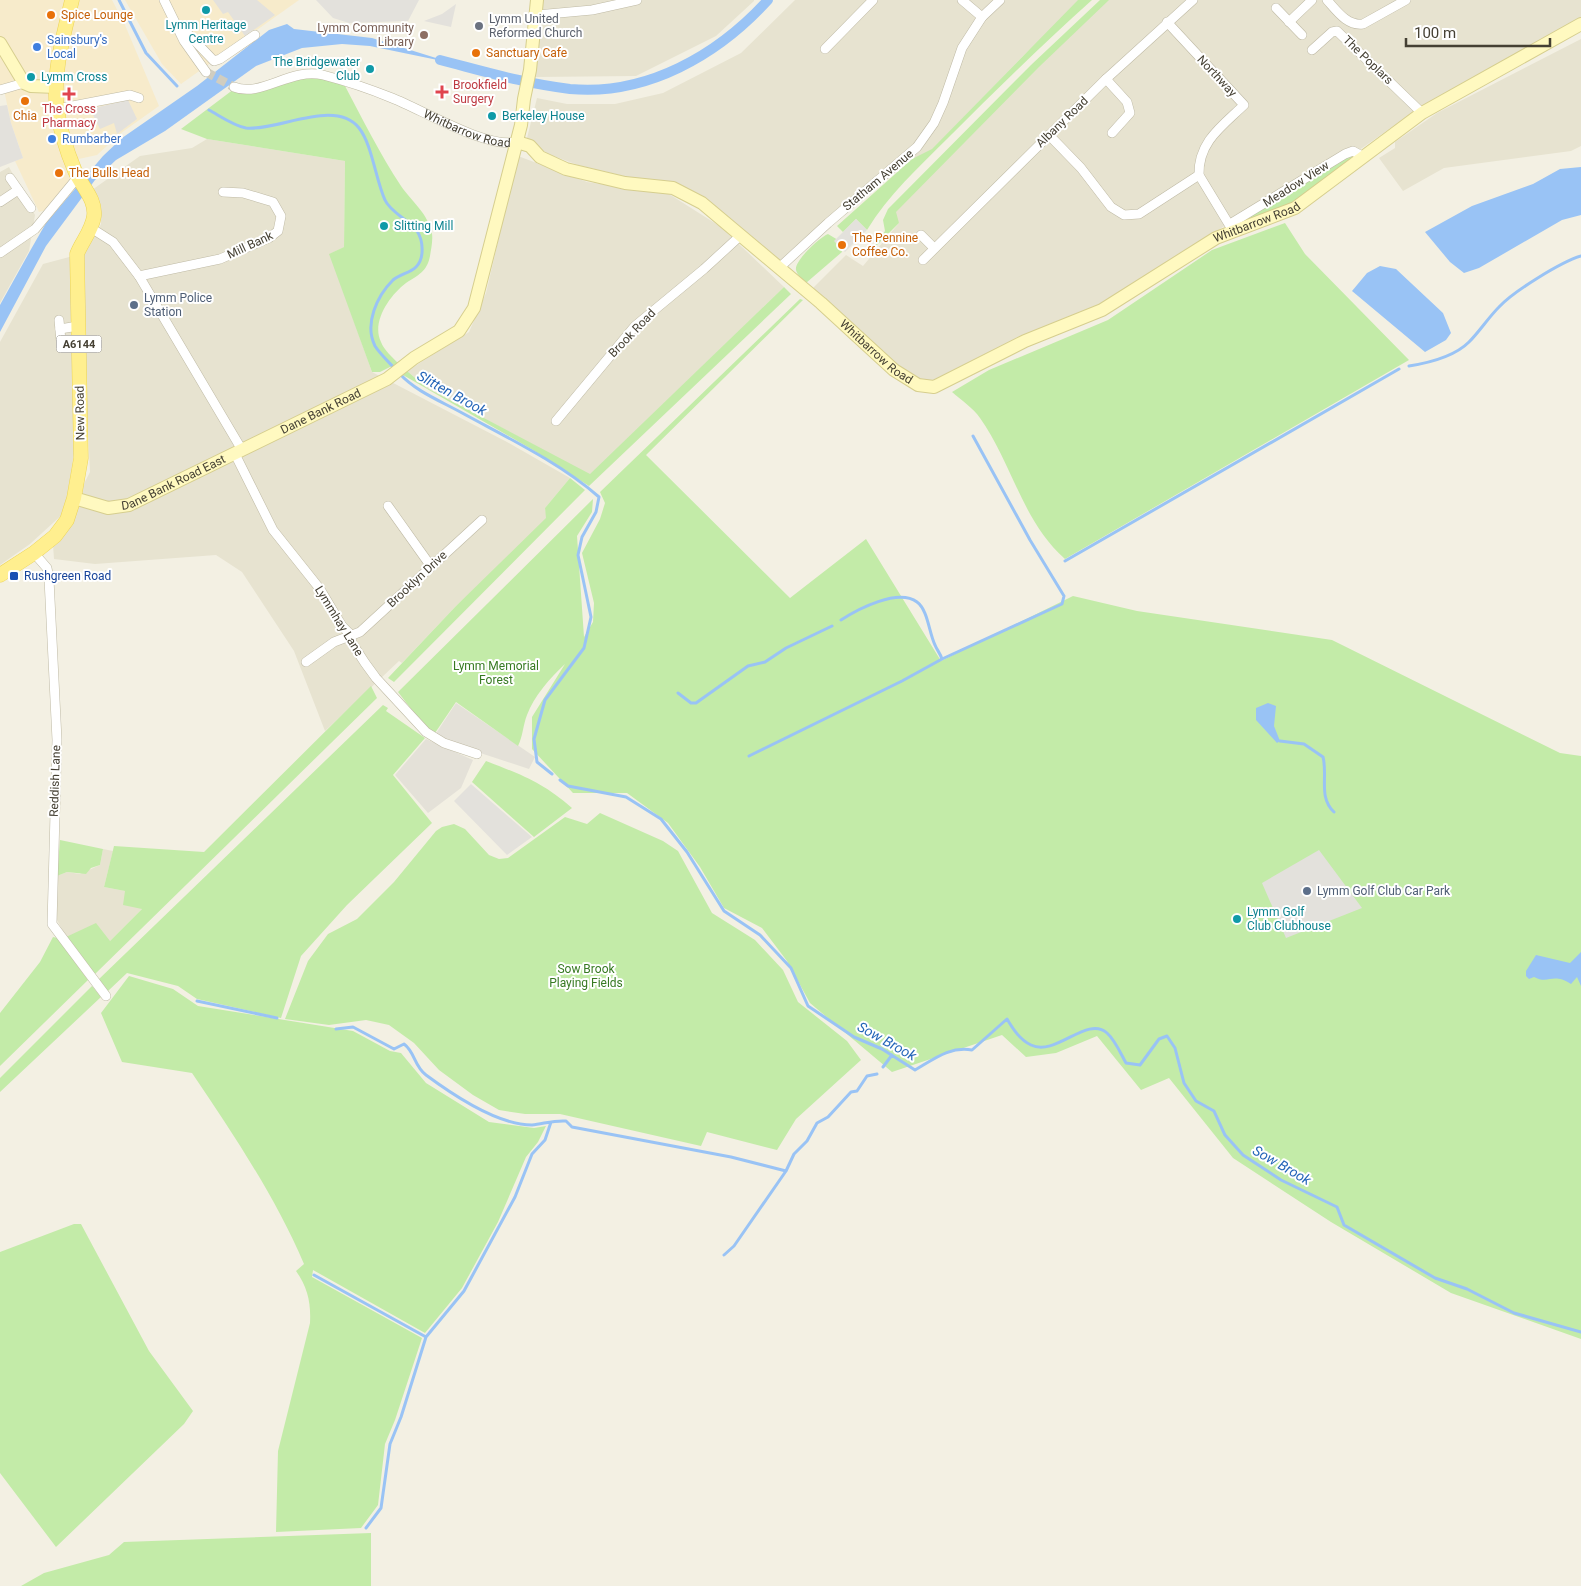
<svg xmlns="http://www.w3.org/2000/svg" width="1581" height="1586" font-family="Roboto,sans-serif">
<rect width="100%" height="100%" fill="#f3f0e3"/>
<!-- residential -->
<path fill="#e7e3d0" d="M541 0H754V1L716 36 636 76 535 77Z
M795 0H1083L1024 55 918 164 908 155 779 268 688 193 659 180 628 177 578 165 548 154 527 138 537 98 567 104H615L663 93 741 53Z
M1106 0H1581V17L1409 115 1365 146 1359 150 1350 147 1161 266 1093 312 926 384 904 375 809 292 846 255 863 266 899 223 892 213Z
M1581 39V146L1571 151 1444 168 1403 191 1379 158 1395 148V142L1437 113Z
M207 139 345 161 344 247 330 254 372 372 507 442 570 478 545 508 547 518 520 546 456 606 402 663 399 661 325 731 294 651 242 572 216 555 95 564 54 559 53 545 90 472 80 259 86 244 95 236 101 224V209L92 190 140 156 192 148Z
M518 156 587 182 669 194 721 227 784 287 590 475 427 388 407 371 469 332 486 293Z
M9 167 35 215 29 251 0 303V172Z
M73 256 74 453 65 512 30 544 0 565V342L43 264Z
M103 849 113 851 104 887 125 891 142 909 110 941 66 937 57 920 55 892 57 876 67 872 80 874 100 865Z"/>
<!-- commercial -->
<path fill="#f7ebcb" d="M0 0H112L125 25 159 106 121 133 97 155 74 160 73 181 51 209 39 212 15 161 23 158 11 123 4 90H0Z
M125 0H299L181 84 162 64Z"/>
<!-- industrial -->
<path fill="#e4e1d8" d="M456 703 535 757 529 769 450 743 435 735Z
M426 739 473 760 461 788 428 813 395 775Z"/>
<!-- green -->
<path fill="#c3eba8" d="M1078 0H1092C1042 45 995 91 948 138 919 167 888 195 867 230L856 219 843 232 837 226 912 159 932 149Z
M1100 0H1109L1039 67 896 212 899 223 869 253 885 231 883 220 888 209 1031 65Z
M313 74 345 86C363 120 380 154 401 186 412 202 428 213 432 234 433 240 431 250 430 256 427 272 418 275 406 283 390 295 371 322 381 342 384 350 392 357 398 363L380 372H372L329 254 344 247 345 161 207 139 181 129 234 89Z
M1345 154 1362 156 1295 208 1230 224Z
M1285 223 1305 254 1409 360 1065 559C1022 521 1012 463 980 418 973 408 961 400 952 392L989 370 1108 320 1212 250Z
M828 234 838 240 842 252 806 283C803 280 797 275 796 270 794 261 820 237 828 234Z
M784 287 791 294 589 486 533 450 403 375 407 371 427 388 590 474Z
M800 299 803 300 646 455 790 598 866 539 941 661 1073 596 1137 611 1332 640 1560 753 1581 756V1339L1451 1293 1331 1222 1233 1158 1169 1078 1141 1090 1097 1036 1056 1053 1026 1057 1002 1035 892 1072 810 1003 787 961 762 928 724 908 700 867 668 823 627 793H573L532 749V717L565 664C550 678 534 696 527 715 523 725 523 736 518 746L456 702 435 733 425 727 398 692 593 499 592 512 577 536 584 637 593 622 594 603 582 553 600 519 605 503 600 492Z
M570 478 585 490 394 682 388 678 456 606 546 518 545 508Z
M371 686 377 698 94 975 66 937 96 923 110 941 142 909 123 905 125 891 104 887 114 846 204 852Z
M383 705 388 708 386 711 425 738 393 775 432 823 347 905 301 956 281 1018 197 999 178 986 127 973 108 991 98 980Z
M486 761C522 775 542 782 572 808L534 837 472 782Z
M600 813 663 841 678 851 712 913 755 940 783 970 798 1002 847 1041 861 1060 796 1119 777 1150 707 1132 701 1146 560 1114H525L499 1110 473 1095 439 1070 414 1043 389 1025 366 1020 329 1025 285 1019 308 961 328 934 357 919 394 882 436 831 442 827 454 824 465 829 489 855 499 859 508 858 565 817 587 824Z
M60 840 103 849 100 865 91 868 86 874 67 872 57 876Z
M53 937 58 938 88 980 0 1066V1013L40 962Z
M129 976 173 989 198 1006 353 1031 390 1051 401 1053 426 1083 489 1122 534 1128 546 1126 538 1142 526 1157 498 1222 462 1288 425 1333 313 1270 312 1277 422 1338 395 1420 385 1444 378 1505 361 1528 276 1532 278 1451 310 1323C311 1303 308 1288 296 1271L304 1264C275 1196 233 1134 192 1073L122 1062 101 1013Z
M92 986 101 997 0 1092V1078Z
M74 1224H81L149 1351 193 1411 184 1424 56 1547 0 1473V1252Z
M371 1533V1586H21L44 1573 109 1555 124 1542Z"/>
<!-- parking -->
<path fill="#e3e1dc" d="M213 0H257L275 15 245 36 228 12 223 14Z
M316 0H419L408 21 349 23 333 18Z
M456 4 451 27 424 21 442 14Z
M128 100 137 119 117 134 114 123 100 129 90 109Z
M7 105 11 123 23 158 0 167V106Z
M856 219 867 230 845 252 834 241Z
M471 784 532 837 507 855 454 801Z
M1319 850 1362 908 1286 938 1262 883Z"/>
<!-- water -->
<path fill="#99c3f5" d="M287 24 294 29 372 38 452 63 370 46 342 44 302 48 256 66 165 131 116 160 95 180 46 246 0 332V305L30 251 46 223 103 156 122 138 197 86 269 30Z
M1581 167V215L1562 220 1479 268 1464 273 1450 262 1425 232 1472 206 1533 184 1560 169Z
M1380 266 1396 269 1443 313 1451 333 1446 340 1425 352 1352 291 1367 273Z
M1268 703 1276 706 1274 726 1280 741 1277 743 1256 720V708Z
M1581 952V986L1577 977 1571 984C1552 972 1549 985 1534 977L1529 979 1526 976V971L1536 955 1570 963Z"/>
<g fill="none" stroke-linecap="round" stroke-linejoin="round">
<!-- stream -->
<path stroke="#99c3f5" stroke-width="3" d="M119 0 146 53 177 86
M209 110C220 116 234 126 246 128 279 131 335 98 359 128 372 144 376 181 385 200 390 212 409 220 417 231 423 240 425 258 416 267 410 273 400 274 393 280 377 296 364 324 375 346 380 354 389 362 395 369
M1409 366C1428 363 1455 356 1469 342 1480 331 1488 318 1499 307 1514 291 1561 262 1581 256
M399 373C416 392 443 402 464 414 510 439 560 463 599 497L596 512 582 537 578 555 591 617 584 648 545 700 534 739 537 762 552 774
M1065 561 1399 369
M841 620C858 609 898 588 917 602 928 610 929 633 935 645 937 650 940 653 942 659
M678 693 691 703H696L748 666 765 662 786 648 832 626
M1280 741 1304 744 1323 757C1328 776 1318 797 1334 812
M749 756 902 681 942 659 1062 604 1064 596 1030 540 973 436
M560 780 568 786 626 797 661 819 687 852 724 911 760 935 791 968 808 1006 854 1037 882 1049 915 1070C934 1059 950 1046 972 1050L1007 1019C1013 1029 1020 1040 1031 1045 1056 1057 1087 1015 1107 1033 1115 1040 1121 1054 1126 1063L1140 1065 1159 1039 1167 1036 1175 1048 1184 1083 1196 1101 1214 1111 1225 1135 1243 1155 1281 1180 1337 1207 1344 1225 1435 1278 1467 1289 1514 1313 1581 1332
M197 1001 277 1018
M336 1029 353 1027 394 1049 404 1044C415 1052 414 1066 426 1075 453 1095 497 1125 532 1125 543 1124 554 1120 566 1121L572 1127 731 1157 786 1171
M883 1067 892 1055
M724 1255 734 1246 786 1171 794 1154 807 1141 817 1123 828 1117 851 1092 857 1091 867 1076 877 1074
M314 1275 426 1337
M366 1528 381 1508 390 1444 401 1417 426 1337 464 1291 515 1197 532 1154 545 1140 551 1122"/>
<!-- canal -->
<path stroke="#99c3f5" stroke-width="10" d="M440 60C483 71 526 84 570 89 647 96 718 55 768 0"/>
<!-- street-tunnel -->
<path stroke="#d0cdc0" stroke-width="9" stroke-dasharray="9 4.5" stroke-linecap="butt" d="M206 72 234 87"/>
<!-- street casing -->
<g stroke="#bfbaa5" stroke-width="10">
<g id="street">
<path d="M164 0 184 41 206 72"/>
<path d="M962 0 982 17"/>
<path d="M1327 0C1337 11 1347 26 1363 24L1406 0"/>
<path d="M1276 8 1302 35"/>
<path d="M537 15 592 10 637 0"/>
<path d="M1167 22 1244 105C1222 126 1198 142 1199 175L1233 231"/>
<path d="M1289 22 1312 0"/>
<path d="M177 28 189 35 214 61 220 59 255 35"/>
<path d="M825 49 873 0"/>
<path d="M1312 50 1332 32 1337 31 1422 113"/>
<path d="M1106 79 1127 102 1130 113 1112 133"/>
<path id="s1" d="M234 87C261 98 291 67 323 75 346 81 370 89 392 98 423 110 486 149 517 142"/>
<path d="M0 90 24 83"/>
<path d="M57 109 130 95 139 98"/>
<path d="M1049 135 1081 168 1111 207 1124 215 1139 214 1199 175"/>
<path d="M10 178 31 208"/>
<path d="M0 202 18 190"/>
<path d="M1230 224 1345 154 1353 151 1362 156"/>
<path d="M91 228 113 242 139 276 242 450"/>
<path d="M921 235 934 248"/>
<path d="M0 253 35 229 78 177"/>
<path d="M923 260 1106 79 1193 0"/>
<path d="M779 268 828 223 917 147 934 123 943 103 962 48 982 17 1000 0"/>
<path d="M139 276 220 259 269 238 278 231 281 216 273 202 243 193 223 192"/>
<path d="M59 320 61 341"/>
<path d="M60 329 78 326"/>
<path d="M556 421 635 326 704 269 740 236"/>
<path d="M235 454 273 530 320 589 342 626 350 634 352 643 365 663 376 678 426 732 444 743 477 754"/>
<path d="M388 506 430 565"/>
<path d="M34 553 47 568 49 579 57 740 52 924 106 996"/>
<path d="M306 662 334 642 360 632 482 520"/>
</g>
</g>
<!-- secondary casing -->
<g stroke="#d6ce8e" stroke-width="14">
<g id="secondary">
<path d="M0 43 24 83 31 86 56 87"/>
<path id="s2" d="M517 142 530 146 540 157 566 169 625 183 673 188 702 203 821 303 894 370 918 385 934 387 1025 341 1102 310 1216 238 1295 208 1422 113 1581 24"/>
<path id="s3" d="M74 498 108 508 129 505 387 379 414 358 459 331 474 308 521 125 524 99 530 70 537 0"/>
</g>
</g>
<!-- primary casing -->
<g stroke="#ecd457" stroke-width="15">
<path id="primary" d="M0 575 34 553 55 536 67 520 74 498 81 458 77 254C82 241 92 231 94 216 96 199 82 187 75 171 67 152 60 130 57 109 52 74 64 34 72 0"/>
</g>
<!-- street -->
<use href="#street" stroke="#fff" stroke-width="9"/>
<!-- secondary -->
<use href="#secondary" stroke="#fff9c0" stroke-width="12"/>
<!-- primary -->
<use href="#primary" stroke="#ffef8f" stroke-width="14"/>
</g>
<!-- markers -->
<g fill="#0f9aa8" stroke="#fff" stroke-width="2">
<circle cx="206" cy="10" r="5"/>
<circle cx="370" cy="69" r="5"/>
<circle cx="31" cy="77" r="5"/>
<circle cx="492" cy="116" r="5"/>
<circle cx="384" cy="226" r="5"/>
<circle cx="1237" cy="919" r="5"/>
</g>
<g fill="#e8710a" stroke="#fff" stroke-width="2">
<circle cx="51" cy="15" r="5"/>
<circle cx="476" cy="53" r="5"/>
<circle cx="25" cy="101" r="5"/>
<circle cx="59" cy="173" r="5"/>
<circle cx="842" cy="245" r="5"/>
</g>
<circle fill="#6b7280" stroke="#fff" stroke-width="2" cx="479" cy="26" r="5"/>
<circle fill="#8d6e63" stroke="#fff" stroke-width="2" cx="424" cy="35" r="5"/>
<g fill="#3f7fe0" stroke="#fff" stroke-width="2">
<circle cx="37" cy="47" r="5"/>
<circle cx="52" cy="139" r="5"/>
</g>
<g fill="#e0444e" stroke="#fff" stroke-width="2">
<path d="M439.5 84.5h5v5h5v5h-5v5h-5v-5h-5v-5h5z"/>
<path d="M66.5 86.5h5v5h5v5h-5v5h-5v-5h-5v-5h5z"/>
</g>
<g fill="#5c6f8a" stroke="#fff" stroke-width="2">
<circle cx="134" cy="305" r="5"/>
<circle cx="1307" cy="891" r="5"/>
</g>
<rect fill="#1a4fb4" stroke="#fff" stroke-width="2" x="9" y="571" width="10" height="10" rx="2.5"/>
<g text-anchor="middle" dominant-baseline="central" stroke-width="4" stroke-linejoin="round" paint-order="stroke">
<!-- shield labels -->
<rect fill="#fff" stroke="#7d7970" stroke-width="1" x="56.5" y="335.5" width="45" height="17" rx="4"/>
<g font-size="11" font-weight="bold" fill="#454033">
<text x="79" y="344">A6144</text>
</g>
<!-- food labels -->
<g font-size="12" fill="#c56008" stroke="#fff" text-anchor="start">
<text x="61" y="15">Spice Lounge</text>
<text x="486" y="53">Sanctuary Cafe</text>
<text x="25" y="116" text-anchor="middle">Chia</text>
<text x="69" y="173">The Bulls Head</text>
<text x="852" y="238">The Pennine<tspan x="852" dy="14">Coffee Co.</tspan></text>
</g>
<!-- worship labels -->
<g font-size="12" fill="#5b616d" stroke="#fff" text-anchor="start">
<text x="489" y="19">Lymm United<tspan x="489" dy="14">Reformed Church</tspan></text>
</g>
<!-- culture labels -->
<g font-size="12" fill="#0d838f" stroke="#fff" text-anchor="start">
<text x="206" y="25" text-anchor="middle">Lymm Heritage<tspan x="206" dy="14">Centre</tspan></text>
<text x="360" y="62" text-anchor="end">The Bridgewater<tspan x="360" dy="14">Club</tspan></text>
<text x="41" y="77">Lymm Cross</text>
<text x="502" y="116">Berkeley House</text>
<text x="394" y="226">Slitting Mill</text>
<text x="1247" y="912">Lymm Golf<tspan x="1247" dy="14">Club Clubhouse</tspan></text>
</g>
<!-- education labels -->
<g font-size="12" fill="#785e54" stroke="#fff" text-anchor="end">
<text x="414" y="28">Lymm Community<tspan x="414" dy="14">Library</tspan></text>
</g>
<!-- shop labels -->
<g font-size="12" fill="#366cbe" stroke="#fff" text-anchor="start">
<text x="47" y="40">Sainsbury's<tspan x="47" dy="14">Local</tspan></text>
<text x="62" y="139">Rumbarber</text>
</g>
<!-- street labels -->
<g font-size="12" fill="#454033" stroke="#fff">
<text transform="translate(1368 60) rotate(44)">The Poplars</text>
<text transform="translate(1217 76) rotate(47)">Northway</text>
<text transform="translate(1062 122) rotate(-44)">Albany Road</text>
<text stroke="none"><textPath href="#s1" startOffset="246">Whitbarrow Road</textPath></text>
<text transform="translate(878 180) rotate(-40)">Statham Avenue</text>
<text transform="translate(1296 184) rotate(-32)">Meadow View</text>
<text stroke="none"><textPath href="#s2" startOffset="861">Whitbarrow Road</textPath></text>
<text transform="translate(250 245) rotate(-25)">Mill Bank</text>
<text transform="translate(632 333) rotate(-46)">Brook Road</text>
<text stroke="none"><textPath href="#s2" startOffset="428">Whitbarrow Road</textPath></text>
<text stroke="none"><textPath href="#s3" startOffset="270">Dane Bank Road</textPath></text>
<text transform="translate(80 413) rotate(-91)">New Road</text>
<text stroke="none"><textPath href="#s3" startOffset="106">Dane Bank Road East</textPath></text>
<text transform="translate(417 579) rotate(-43)">Brooklyn Drive</text>
<text transform="translate(339 621) rotate(58)">Lymmhay Lane</text>
<text transform="translate(55 781) rotate(-88)">Reddish Lane</text>
</g>
<!-- health labels -->
<g font-size="12" fill="#be3a42" stroke="#fff" text-anchor="start">
<text x="453" y="85">Brookfield<tspan x="453" dy="14">Surgery</tspan></text>
<text x="69" y="109" text-anchor="middle">The Cross<tspan x="69" dy="14">Pharmacy</tspan></text>
</g>
<!-- service labels -->
<g font-size="12" fill="#4e5e75" stroke="#fff" text-anchor="start">
<text x="144" y="298">Lymm Police<tspan x="144" dy="14">Station</tspan></text>
<text x="1317" y="891">Lymm Golf Club Car Park</text>
</g>
<!-- transit labels -->
<g font-size="12" fill="#164399" stroke="#fff" text-anchor="start">
<text x="24" y="576">Rushgreen Road</text>
</g>
<!-- park labels -->
<g font-size="12" fill="#377a22" stroke="#fff">
<text x="496" y="666">Lymm Memorial<tspan x="496" dy="14">Forest</tspan></text>
<text x="586" y="969">Sow Brook<tspan x="586" dy="14">Playing Fields</tspan></text>
</g>
<!-- water labels -->
<g font-size="14" font-style="italic" fill="#2465b8" stroke="#fff">
<text transform="translate(452 393) rotate(29)">Slitten Brook</text>
<text transform="translate(887 1041) rotate(29)">Sow Brook</text>
<text transform="translate(1282 1165) rotate(30)">Sow Brook</text>
</g>
</g>
<!-- scale -->
<path d="M1406 38v8h144v-8" fill="none" stroke="#454033" stroke-width="2.5"/>
<text x="1414" y="38" font-size="15" fill="#454033" stroke="#ffffff" stroke-width="4" paint-order="stroke">100 m</text>
</svg>
